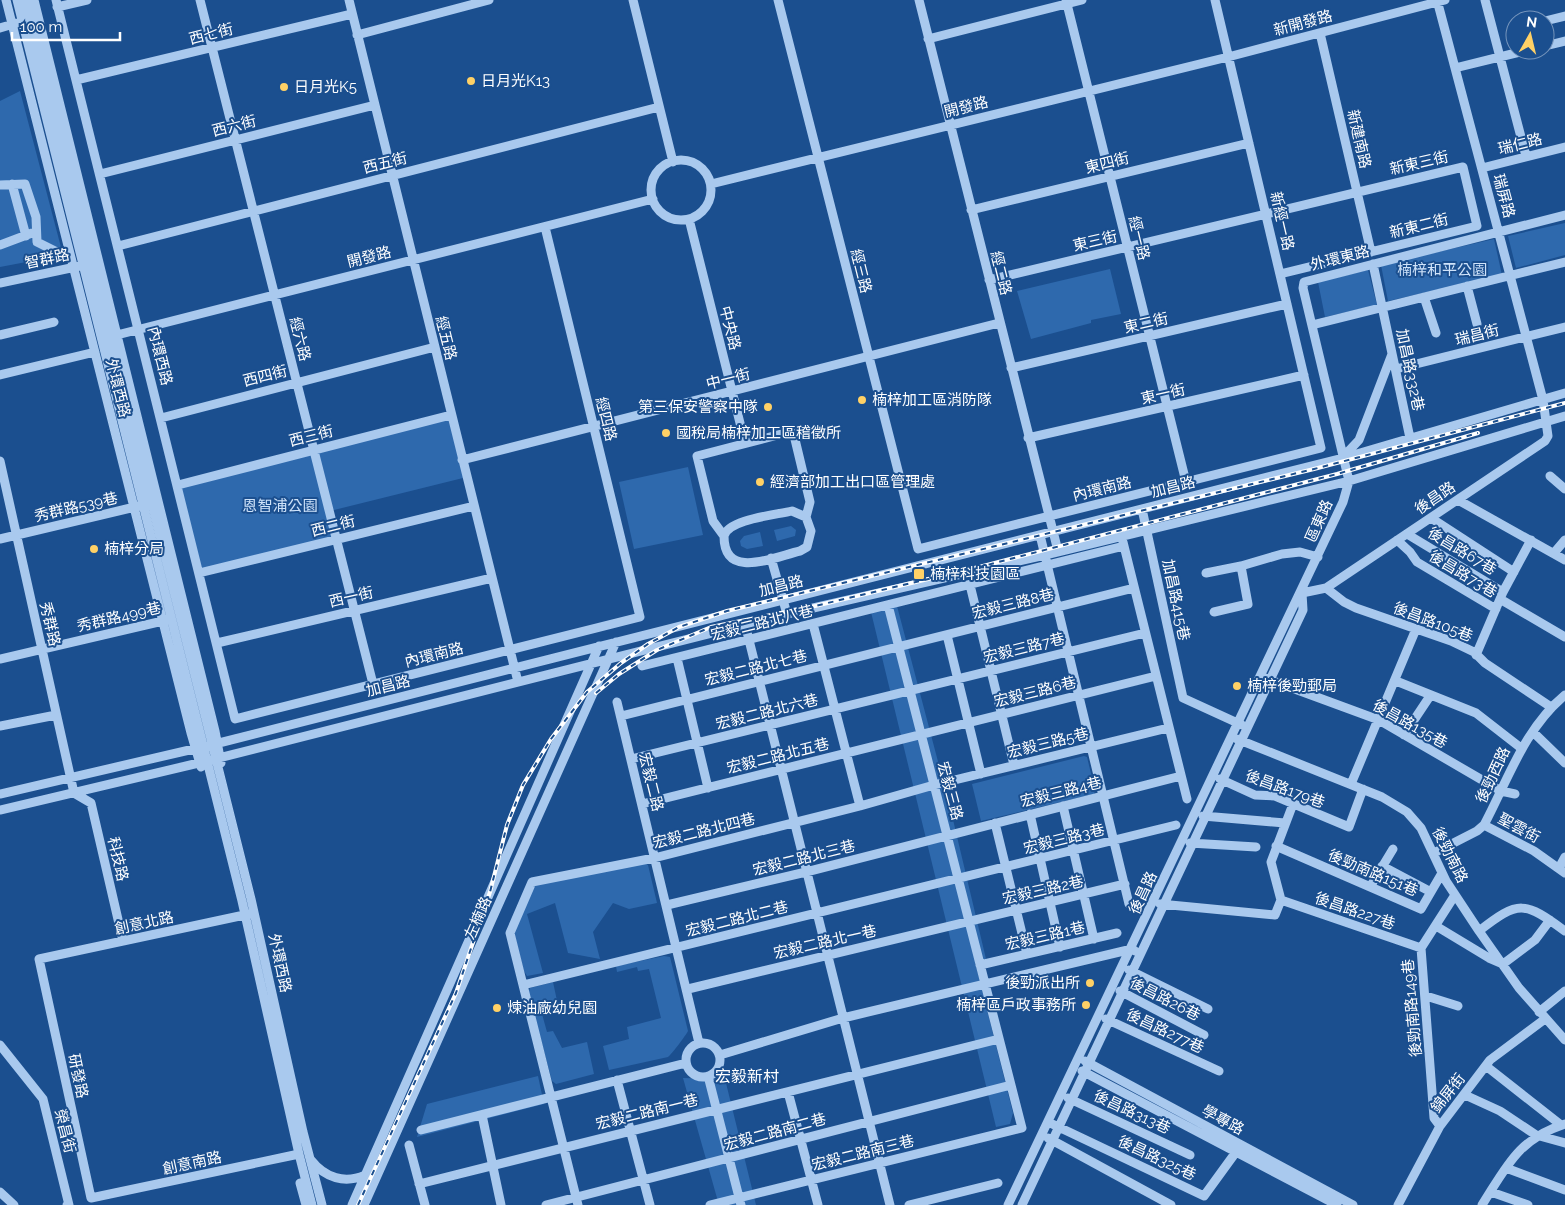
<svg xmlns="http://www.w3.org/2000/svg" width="1565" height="1205" font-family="Raleway,'Noto Sans TC',sans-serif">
<rect width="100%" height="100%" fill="#1b4f8f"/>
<!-- green -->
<path fill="#2e69ad" d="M20 91 63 255 0 267V101Z
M1565 223V255L1516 268 1508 236Z
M1494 239 1502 275 1388 301 1381 265Z
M1110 269 1121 314 1091 320V323L1031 339 1017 291Z
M1368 270 1377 305 1325 317 1318 282Z
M451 415 467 477 330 511 336 539 199 573 178 485Z
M688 467 703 535 634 549 619 482Z
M791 526 796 530 795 536 777 541 774 530Z
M760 532 763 546 747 549 741 546 740 541 744 536Z
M897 606 950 807 986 959 975 962 1013 1113 1010 1124 996 1127 871 612Z
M1084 756 1087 757 1095 790 1094 794 981 821 972 784Z
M644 862 648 865 657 903 629 909 613 903 593 932 600 959 568 953 555 903 527 914 543 973 527 976 524 971 514 933 534 885Z
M664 956 670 957 688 1031C686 1035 672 1054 668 1057L609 1070 603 1046 629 1039 627 1027 661 1018 649 969 638 971 637 967 617 972 616 966Z
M553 982 559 1010 542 1014 547 1032 553 1031 562 1048 587 1042 594 1074 556 1084 552 1081 528 993 530 988Z
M538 1076 544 1104 417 1137 427 1104Z
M683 1078 725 1079 756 1205H719Z"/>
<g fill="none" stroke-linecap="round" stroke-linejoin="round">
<!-- minor -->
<path stroke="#a9c9ee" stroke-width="9" d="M6 0 191 733 201 767
M17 0 242 901 299 1154 312 1205
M26 0 251 899 303 1132 322 1205
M34 0 215 731 221 763
M56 0 235 719 640 617 545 227
M200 0 373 684
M349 0 518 682
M633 0 673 162
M778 0 918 549 1321 448 1215 0
M919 0 1058 551
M1066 0 1186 482
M1485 0 1526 156
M57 7 87 0
M1545 21 1565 16
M0 28 17 23
M1320 33 1371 252
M357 35 489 0
M928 39 1082 0
M1545 46 1565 41
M1455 68 1528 50
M76 80 352 14
M651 190a30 30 0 1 1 60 0a30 30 0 1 1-60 0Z
M1482 168 1565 147
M100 174 375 105
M12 184 26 236
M711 184 1228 57 1445 0
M0 185 25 184 36 217 37 242 63 255
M971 210 1249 143
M689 219 745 443
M0 245 32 233
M118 246 659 107
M1373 264 1410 438
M989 280 1463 167 1477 226 1280 274
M0 283 80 266
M1467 286 1477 324
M1424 297 1436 333
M1312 325 1565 262
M0 335 54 322
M113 336 653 199
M1011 368 1287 304
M1396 369 1565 327
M0 375 95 352
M161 418 435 347
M1028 438 1304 375
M1343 457 1359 440 1392 354
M462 460 999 323
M0 461 74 793
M1550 476 1565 489
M178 485 451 415
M1458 500 1565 560
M1142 509 1183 698 1242 725
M792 511 806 517 811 531 807 547 800 551C774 557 724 581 724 536 728 519 776 515 792 511Z
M1431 518 1514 572
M1407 534 1503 592
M1040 535 1129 904
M724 536 713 521 697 456 793 431 810 502 806 517
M0 539 139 506
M1397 540 1410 552 1417 562 1496 609
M1123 542 1187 799
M1554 553 1565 540
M771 558 787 614
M199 573 474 506
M1206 573 1241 566 1282 554 1300 552 1318 557
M970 585 1014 765
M1326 588 1344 602 1356 608 1451 641 1474 652 1485 663 1551 707
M1302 593 1326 588 1545 441 1548 436 1543 400 1437 0
M1500 599 1565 637
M1214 612 1248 604 1241 566
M745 624 890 1205
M813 624 860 806
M947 635 981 774
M217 643 492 578
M1476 655 1503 592 1531 540
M677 658 708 788
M0 659 167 620
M642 666 1124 546
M1265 678 1379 720 1501 791 1515 794
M1396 681 1476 713 1521 748
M617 702 699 1043
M621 716 1134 588
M0 726 56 715
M1533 732 1565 763
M1404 735 1430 696
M1237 739 1382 797 1407 812 1421 828 1446 881 1479 931 1519 988 1565 1040
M631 759 1145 633
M1220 779 1255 795 1275 796 1349 827 1363 789
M1351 784 1416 629
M74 793 91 803 123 941
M0 794 211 745 1343 458 1565 393
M642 804 1156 676
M1293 804 1271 862 1281 900 1421 948
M1063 806 1094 939
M0 810 207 761 787 614 1045 555 1349 481 1565 416
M1030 814 1060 947
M1203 816 1285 823
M995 823 1027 954
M1484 825 1534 851 1565 873
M1190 843 1256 847
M1276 846 1421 909 1442 873
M1434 853 1477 831 1484 825C1508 780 1524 729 1565 695
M1382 866 1431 892
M1559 868 1565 857
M1370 887 1393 849
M1160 904 1275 915 1281 900
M667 905 806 872 1181 776
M249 914 39 959 91 1198 299 1154
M1436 926 1489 958 1503 964 1535 940 1550 920
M1479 931C1519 900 1524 901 1565 931
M980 965 1117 933
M1129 970 1208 1009
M523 985 1176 825
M688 989 1125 884
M1120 991 1204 1035
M1426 996 1458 1006
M1539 1012 1565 991
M1106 1019 1219 1071
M686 1060a17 17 0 1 1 34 0a17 17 0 1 1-34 0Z
M0 1045 43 1099 69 1205H67
M720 1055 843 1018 1132 949 1135 951
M1085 1061 1353 1205
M1486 1066 1561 1125
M1082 1071 1337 1205
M708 1076 741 1205
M617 1080 650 1205
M788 1092 818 1205
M1465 1095 1500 1111 1536 1135 1565 1143
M1068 1098 1190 1155
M482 1115 501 1205
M1048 1122 1204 1196 1236 1152
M1440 1126 1434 1118 1421 948 1455 895
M421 1130 686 1063
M1048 1138 1171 1205
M409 1145 425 1205
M311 1160C325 1178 345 1184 365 1175
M1506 1168 1565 1190
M300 1183 306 1205
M419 1184 999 1039
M0 1192 14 1205
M1491 1192 1528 1205
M352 1205 599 646
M364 1205 616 642
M546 1205 1011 1085
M578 1205 510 933 532 882 654 858 860 806 934 785 1168 728
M710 1205 1022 1128 888 605
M909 1205 998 1183
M1008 1205 1343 502 1349 481 1303 288 1304 282 1565 215
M1022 1205 1303 610 1302 593
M1398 1205 1440 1126 1490 1060 1545 1019
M1482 1205C1507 1166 1518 1139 1565 1124"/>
<!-- rail casing -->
<g stroke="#fff" stroke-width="4">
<path id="rail" d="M596 693 619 674 657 650 711 627 815 606 987 565 1337 474 1478 433
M358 1205 456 993 490 892 507 825 523 785 551 739 587 692 621 663 648 644 679 627 727 611 1314 469 1565 403"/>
</g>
<!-- rail -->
<use href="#rail" stroke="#1b4f8f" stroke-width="2" stroke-dasharray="5.5" stroke-linecap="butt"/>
</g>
<!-- markers -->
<g fill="#ffd166" stroke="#1b4f8f" stroke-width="2">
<circle cx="471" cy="81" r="5"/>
<circle cx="284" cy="87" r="5"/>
<circle cx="862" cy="400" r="5"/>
<circle cx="768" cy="407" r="5"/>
<circle cx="666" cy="433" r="5"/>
<circle cx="760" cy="482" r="5"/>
<circle cx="94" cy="549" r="5"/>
<rect x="913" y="568" width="12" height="12" rx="2.5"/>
<circle cx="1237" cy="686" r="5"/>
<circle cx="1090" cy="983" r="5"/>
<circle cx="1086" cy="1005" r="5"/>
<circle cx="497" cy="1008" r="5"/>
</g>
<g text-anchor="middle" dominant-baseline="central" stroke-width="4" stroke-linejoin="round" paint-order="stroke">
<!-- street labels -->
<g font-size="15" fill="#fff" stroke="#1b4f8f">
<text transform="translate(1303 23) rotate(-15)">新開發路</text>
<text transform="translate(211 34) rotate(-14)">西七街</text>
<text transform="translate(966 107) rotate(-14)">開發路</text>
<text transform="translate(234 126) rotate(-14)">西六街</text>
<text transform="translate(1359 139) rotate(77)">新建南路</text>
<text transform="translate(1520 144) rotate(-14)">瑞仁路</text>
<text transform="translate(385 163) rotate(-14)">西五街</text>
<text transform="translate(1107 163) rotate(-14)">東四街</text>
<text transform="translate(1419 163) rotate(-13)">新東三街</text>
<text transform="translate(1504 196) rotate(75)">瑞屏路</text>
<text transform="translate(1282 221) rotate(77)">新經一路</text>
<text transform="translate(1419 226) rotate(-14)">新東二街</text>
<text transform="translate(1139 238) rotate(76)">經一路</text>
<text transform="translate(1095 241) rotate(-13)">東三街</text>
<text transform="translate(369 257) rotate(-14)">開發路</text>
<text transform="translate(1340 258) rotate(-14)">外環東路</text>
<text transform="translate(47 259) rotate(-12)">智群路</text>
<text transform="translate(861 271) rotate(76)">經三路</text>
<text transform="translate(1001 273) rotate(76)">經二路</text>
<text transform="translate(1146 323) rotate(-13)">東二街</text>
<text transform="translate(730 328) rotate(76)">中央路</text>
<text transform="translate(1477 335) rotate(-14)">瑞昌街</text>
<text transform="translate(446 338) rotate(76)">經五路</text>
<text transform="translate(300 339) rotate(76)">經六路</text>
<text transform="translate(160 356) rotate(76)">內環西路</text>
<text transform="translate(1410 370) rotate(78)">加昌路332巷</text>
<text transform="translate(265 376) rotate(-14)">西四街</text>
<text transform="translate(728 379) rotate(-14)">中一街</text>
<text transform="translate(118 388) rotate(76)">外環西路</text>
<text transform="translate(1163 394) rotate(-13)">東一街</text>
<text transform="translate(606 419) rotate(76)">經四路</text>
<text transform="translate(311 436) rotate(-14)">西三街</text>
<text transform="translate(1173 487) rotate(-14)">加昌路</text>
<text transform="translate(1102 489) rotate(-14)">內環南路</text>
<text transform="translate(1435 498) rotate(-34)">後昌路</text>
<text transform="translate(76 507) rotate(-13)">秀群路539巷</text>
<text transform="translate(1319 521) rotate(-66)">區東路</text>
<text transform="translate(333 526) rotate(-14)">西二街</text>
<text transform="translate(1462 551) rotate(31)">後昌路67巷</text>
<text transform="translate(1463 574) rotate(31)">後昌路73巷</text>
<text transform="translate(781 586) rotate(-14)">加昌路</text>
<text transform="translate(351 597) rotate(-13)">西一街</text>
<text transform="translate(1176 600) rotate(78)">加昌路415巷</text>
<text transform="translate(1013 604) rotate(-14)">宏毅三路8巷</text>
<text transform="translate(119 617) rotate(-13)">秀群路499巷</text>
<text transform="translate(1433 622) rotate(21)">後昌路105巷</text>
<text transform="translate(762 623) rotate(-14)">宏毅二路北八巷</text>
<text transform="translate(50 624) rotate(77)">秀群路</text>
<text transform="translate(1024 648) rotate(-14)">宏毅三路7巷</text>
<text transform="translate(434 655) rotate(-14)">內環南路</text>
<text transform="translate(756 668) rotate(-14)">宏毅二路北七巷</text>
<text transform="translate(388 686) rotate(-14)">加昌路</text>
<text transform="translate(1035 692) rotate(-14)">宏毅三路6巷</text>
<text transform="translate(767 712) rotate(-14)">宏毅二路北六巷</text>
<text transform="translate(1410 724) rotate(29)">後昌路135巷</text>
<text transform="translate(1048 743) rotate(-14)">宏毅三路5巷</text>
<text transform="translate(778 756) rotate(-14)">宏毅二路北五巷</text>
<text transform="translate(1493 775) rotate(-65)">後勁西路</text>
<text transform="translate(651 782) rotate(76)">宏毅二路</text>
<text transform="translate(1285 789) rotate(20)">後昌路179巷</text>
<text transform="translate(950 791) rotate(75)">宏毅三路</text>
<text transform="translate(1061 792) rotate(-14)">宏毅三路4巷</text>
<text transform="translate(1519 828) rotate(28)">聖雲街</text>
<text transform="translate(704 831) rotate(-14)">宏毅二路北四巷</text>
<text transform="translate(1064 839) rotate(-14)">宏毅三路3巷</text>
<text transform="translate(1450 855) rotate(63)">後勁南路</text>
<text transform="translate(804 858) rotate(-14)">宏毅二路北三巷</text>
<text transform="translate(118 859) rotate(77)">科技路</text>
<text transform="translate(1373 873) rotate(23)">後勁南路151巷</text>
<text transform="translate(1043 890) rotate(-13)">宏毅三路2巷</text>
<text transform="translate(1143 893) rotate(-65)">後昌路</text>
<text transform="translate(1355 911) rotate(19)">後昌路227巷</text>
<text transform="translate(478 918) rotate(-66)">左楠路</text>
<text transform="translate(737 919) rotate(-14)">宏毅二路北二巷</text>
<text transform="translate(144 923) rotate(-12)">創意北路</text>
<text transform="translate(1045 936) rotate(-13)">宏毅三路1巷</text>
<text transform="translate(825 942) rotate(-13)">宏毅二路北一巷</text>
<text transform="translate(280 963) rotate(78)">外環西路</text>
<text transform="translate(1165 999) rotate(27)">後昌路26巷</text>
<text transform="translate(1412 1008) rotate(-95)">後勁南路149巷</text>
<text transform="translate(1165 1031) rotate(25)">後昌路277巷</text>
<text transform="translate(78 1076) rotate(78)">研發路</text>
<text transform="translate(1448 1093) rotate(-52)">錦屏街</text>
<text transform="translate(647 1112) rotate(-14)">宏毅二路南一巷</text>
<text transform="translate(1132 1112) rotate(25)">後昌路313巷</text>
<text transform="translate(1223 1120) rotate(28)">學專路</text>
<text transform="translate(65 1131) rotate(76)">榮昌街</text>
<text transform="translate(775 1132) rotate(-15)">宏毅二路南二巷</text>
<text transform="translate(863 1153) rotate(-14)">宏毅二路南三巷</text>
<text transform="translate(1157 1158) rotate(25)">後昌路325巷</text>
<text transform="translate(192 1163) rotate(-12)">創意南路</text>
</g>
<!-- poi labels -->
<g font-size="15" fill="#fff" stroke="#1b4f8f" text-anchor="start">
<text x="481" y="81">日月光K13</text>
<text x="294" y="87">日月光K5</text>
<text x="872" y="400">楠梓加工區消防隊</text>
<text x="758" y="407" text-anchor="end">第三保安警察中隊</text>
<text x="676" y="433">國稅局楠梓加工區稽徵所</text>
<text x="770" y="482">經濟部加工出口區管理處</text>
<text x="104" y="549">楠梓分局</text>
<text x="930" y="574">楠梓科技園區</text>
<text x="1247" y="686">楠梓後勁郵局</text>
<text x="1080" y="983" text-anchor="end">後勁派出所</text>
<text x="1076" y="1005" text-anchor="end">楠梓區戶政事務所</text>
<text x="507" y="1008">煉油廠幼兒園</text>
</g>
<!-- park labels -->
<g font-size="15" fill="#cfe3fa" stroke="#1b4f8f">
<text x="1442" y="270">楠梓和平公園</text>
<text x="280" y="506">恩智浦公園</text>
</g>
<!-- neighbourhood labels -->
<g font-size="16" fill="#fff" stroke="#1b4f8f">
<text x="747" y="1076">宏毅新村</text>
</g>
</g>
<!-- north arrow -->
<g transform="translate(1530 35) rotate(8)"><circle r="24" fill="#1b4f8f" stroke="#7695bc"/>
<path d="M0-4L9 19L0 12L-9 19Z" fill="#ffd166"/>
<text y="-8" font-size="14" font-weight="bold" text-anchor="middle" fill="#ffffff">N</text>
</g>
<!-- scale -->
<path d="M12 32v8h108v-8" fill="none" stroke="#ffffff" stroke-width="2.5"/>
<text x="20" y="32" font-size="15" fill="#ffffff" stroke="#1b4f8f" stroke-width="4" paint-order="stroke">100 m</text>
</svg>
